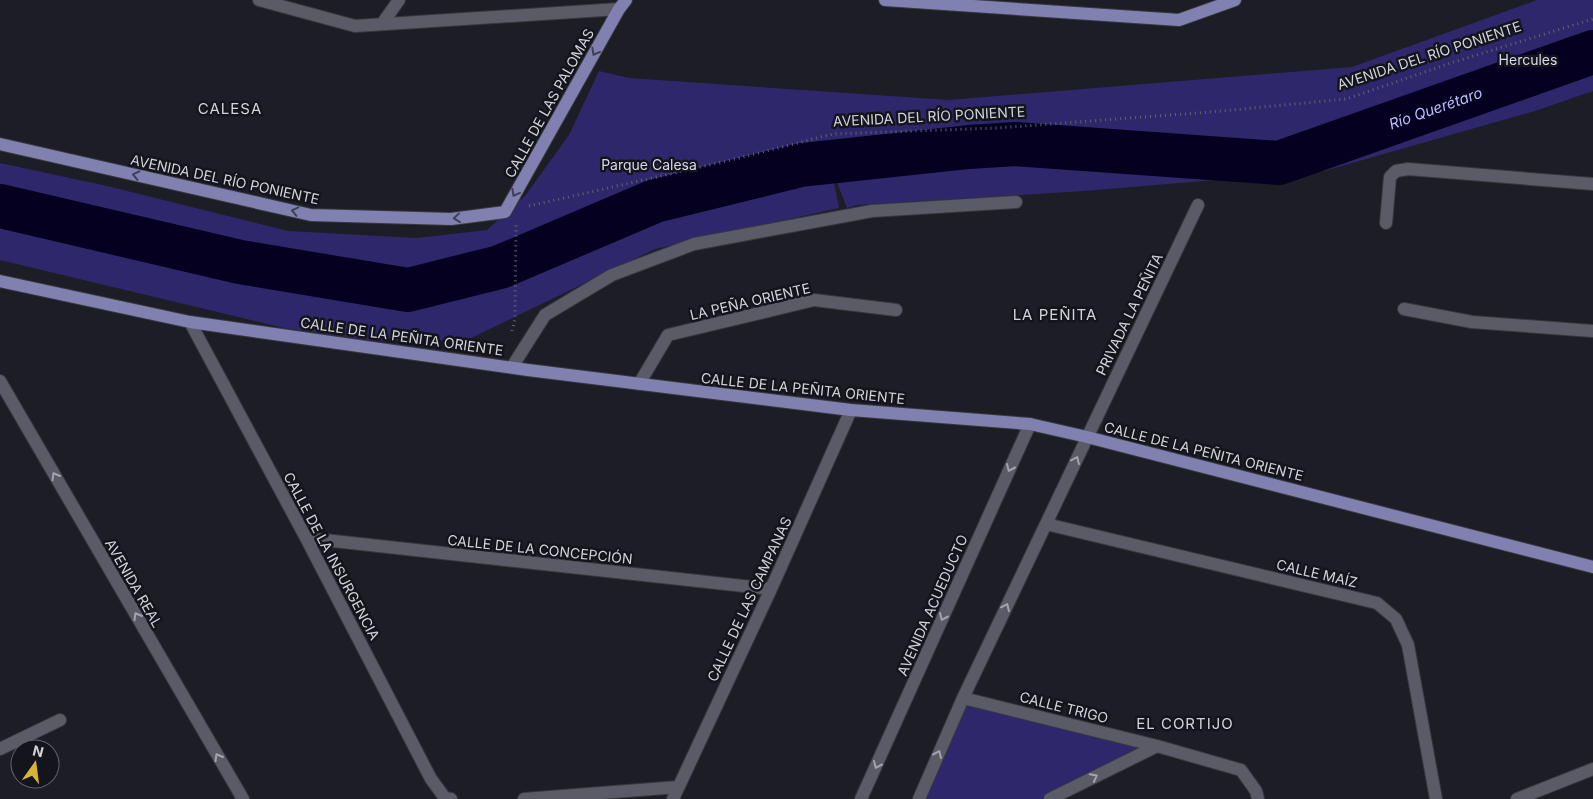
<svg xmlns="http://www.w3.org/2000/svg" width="1593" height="799" font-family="Inter,sans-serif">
<rect width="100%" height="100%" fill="#1d1d26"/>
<!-- green -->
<path fill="#2f276b" d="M1537 0H1593V91L1535 111 1324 171 1084 191 858 205 847 208 831 167 839 208 655 249 467 340 377 341 284 328 0 260V163L107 186 288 231 417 238 487 230 525 196 569 135 599 71 629 78 949 100 1352 67Z
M963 698 1157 746 1050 799H919Z"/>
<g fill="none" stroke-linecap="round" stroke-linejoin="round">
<!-- river -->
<path stroke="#05001f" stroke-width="44" id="s1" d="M0 206 240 262 408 290 500 267 655 201 801 165 969 147 1015 144 1279 163 1593 52"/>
<!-- minor casing -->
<g stroke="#38383f" stroke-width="14">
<path id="minor" d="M259 0 355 26 619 9
M382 24 399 0
M1386 223 1390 177 1396 171 1408 169 1593 184
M1404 309 1472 322 1593 331
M190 322 306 538 431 779 445 798 451 799
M512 367 545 315 612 275 694 244 872 211 1016 202
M0 381 243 799
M639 384 668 335 814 300 896 310
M1046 524 1377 603 1396 619 1408 645 1436 799
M306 538 771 589
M963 698 1157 746 1241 770 1256 791 1258 799
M0 749 60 720
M524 799 678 787
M673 799 771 589 851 410
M861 799 1030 424
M919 799 963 698 1198 205
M1050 799 1157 746
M1517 799 1593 769"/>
</g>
<!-- major casing -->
<g stroke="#38383f" stroke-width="14">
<path id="major" d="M885 0 1179 20 1235 0
M0 144 311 215 451 219 505 212 619 9 626 0
M0 281 190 322 528 370 851 410 1030 424 1087 437 1593 567"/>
</g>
<!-- path -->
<path stroke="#63636b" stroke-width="3" stroke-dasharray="1 4" stroke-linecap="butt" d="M529 206 727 161 833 134 997 128 1211 112 1346 99 1454 62 1593 19
M512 331 515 319 516 225"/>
<!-- minor -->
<use href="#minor" stroke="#5a5b66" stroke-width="12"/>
<!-- major -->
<use href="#major" stroke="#8080b1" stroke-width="12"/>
</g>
<!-- one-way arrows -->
<defs><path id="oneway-chevron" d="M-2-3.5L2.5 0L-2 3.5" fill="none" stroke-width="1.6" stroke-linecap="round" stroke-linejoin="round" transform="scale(1.25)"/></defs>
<g stroke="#3f3f58">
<use href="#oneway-chevron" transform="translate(595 52) rotate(119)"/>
<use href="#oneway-chevron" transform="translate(136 175) rotate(-167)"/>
<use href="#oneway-chevron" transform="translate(515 193) rotate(119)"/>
<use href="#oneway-chevron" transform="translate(295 211) rotate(-167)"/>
<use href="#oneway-chevron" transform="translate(457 218) rotate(174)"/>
</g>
<g stroke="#a3a3ab">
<use href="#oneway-chevron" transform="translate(1076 460) rotate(-65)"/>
<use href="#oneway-chevron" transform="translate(1010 468) rotate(114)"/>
<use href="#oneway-chevron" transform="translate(55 476) rotate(-120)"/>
<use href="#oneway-chevron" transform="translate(1006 607) rotate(-65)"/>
<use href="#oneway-chevron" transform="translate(137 616) rotate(-120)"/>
<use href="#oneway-chevron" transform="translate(943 617) rotate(114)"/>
<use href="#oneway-chevron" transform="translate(938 754) rotate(-66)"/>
<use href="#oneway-chevron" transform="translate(218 757) rotate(-120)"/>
<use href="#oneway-chevron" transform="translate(877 765) rotate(114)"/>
<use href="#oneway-chevron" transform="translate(1094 777) rotate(-27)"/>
</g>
<g text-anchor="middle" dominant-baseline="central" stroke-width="5" stroke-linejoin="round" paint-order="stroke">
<!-- street labels -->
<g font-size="14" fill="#d3d3d9" stroke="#14141d">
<text transform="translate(1429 55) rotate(-18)">AVENIDA DEL RÍO PONIENTE</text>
<text transform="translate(549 103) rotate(-61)">CALLE DE LAS PALOMAS</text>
<text transform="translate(929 116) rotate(-3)">AVENIDA DEL RÍO PONIENTE</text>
<text transform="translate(225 179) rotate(12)">AVENIDA DEL RÍO PONIENTE</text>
<text transform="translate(750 301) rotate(-13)">LA PEÑA ORIENTE</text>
<text transform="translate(1129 314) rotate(-64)">PRIVADA LA PEÑITA</text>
<text transform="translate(402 336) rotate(8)">CALLE DE LA PEÑITA ORIENTE</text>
<text transform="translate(803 388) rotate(6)">CALLE DE LA PEÑITA ORIENTE</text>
<text transform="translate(1204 451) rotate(14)">CALLE DE LA PEÑITA ORIENTE</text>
<text transform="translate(540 549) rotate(6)">CALLE DE LA CONCEPCIÓN</text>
<text transform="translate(332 556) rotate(62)">CALLE DE LA INSURGENCIA</text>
<text transform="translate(1317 573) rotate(13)">CALLE MAÍZ</text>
<text transform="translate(134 583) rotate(60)">AVENIDA REAL</text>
<text transform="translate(749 599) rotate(-65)">CALLE DE LAS CAMPANAS</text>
<text transform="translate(932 605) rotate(-66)">AVENIDA ACUEDUCTO</text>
<text transform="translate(1064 707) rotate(14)">CALLE TRIGO</text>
</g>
<!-- park labels -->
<g font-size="14" fill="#d7d8ed" stroke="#14141d">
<text x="1528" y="59">Hercules</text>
<text x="649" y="164">Parque Calesa</text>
</g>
<!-- water labels -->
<g font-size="15" font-style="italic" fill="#bdbefc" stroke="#14141d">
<text stroke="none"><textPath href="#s1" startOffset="1476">Río Querétaro</textPath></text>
</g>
<!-- neighbourhood labels -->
<g font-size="15" letter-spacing="1" fill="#d3d3d9" stroke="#14141d">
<text x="230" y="108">CALESA</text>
<text x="1055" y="314">LA PEÑITA</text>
<text x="1185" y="723">EL CORTIJO</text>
</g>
</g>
<!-- north arrow -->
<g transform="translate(35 764) rotate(14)"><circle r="24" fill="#14141d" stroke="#606068"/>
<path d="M0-4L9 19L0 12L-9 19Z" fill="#d9b334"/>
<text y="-8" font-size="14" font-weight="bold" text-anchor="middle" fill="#d3d3d9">N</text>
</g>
</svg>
